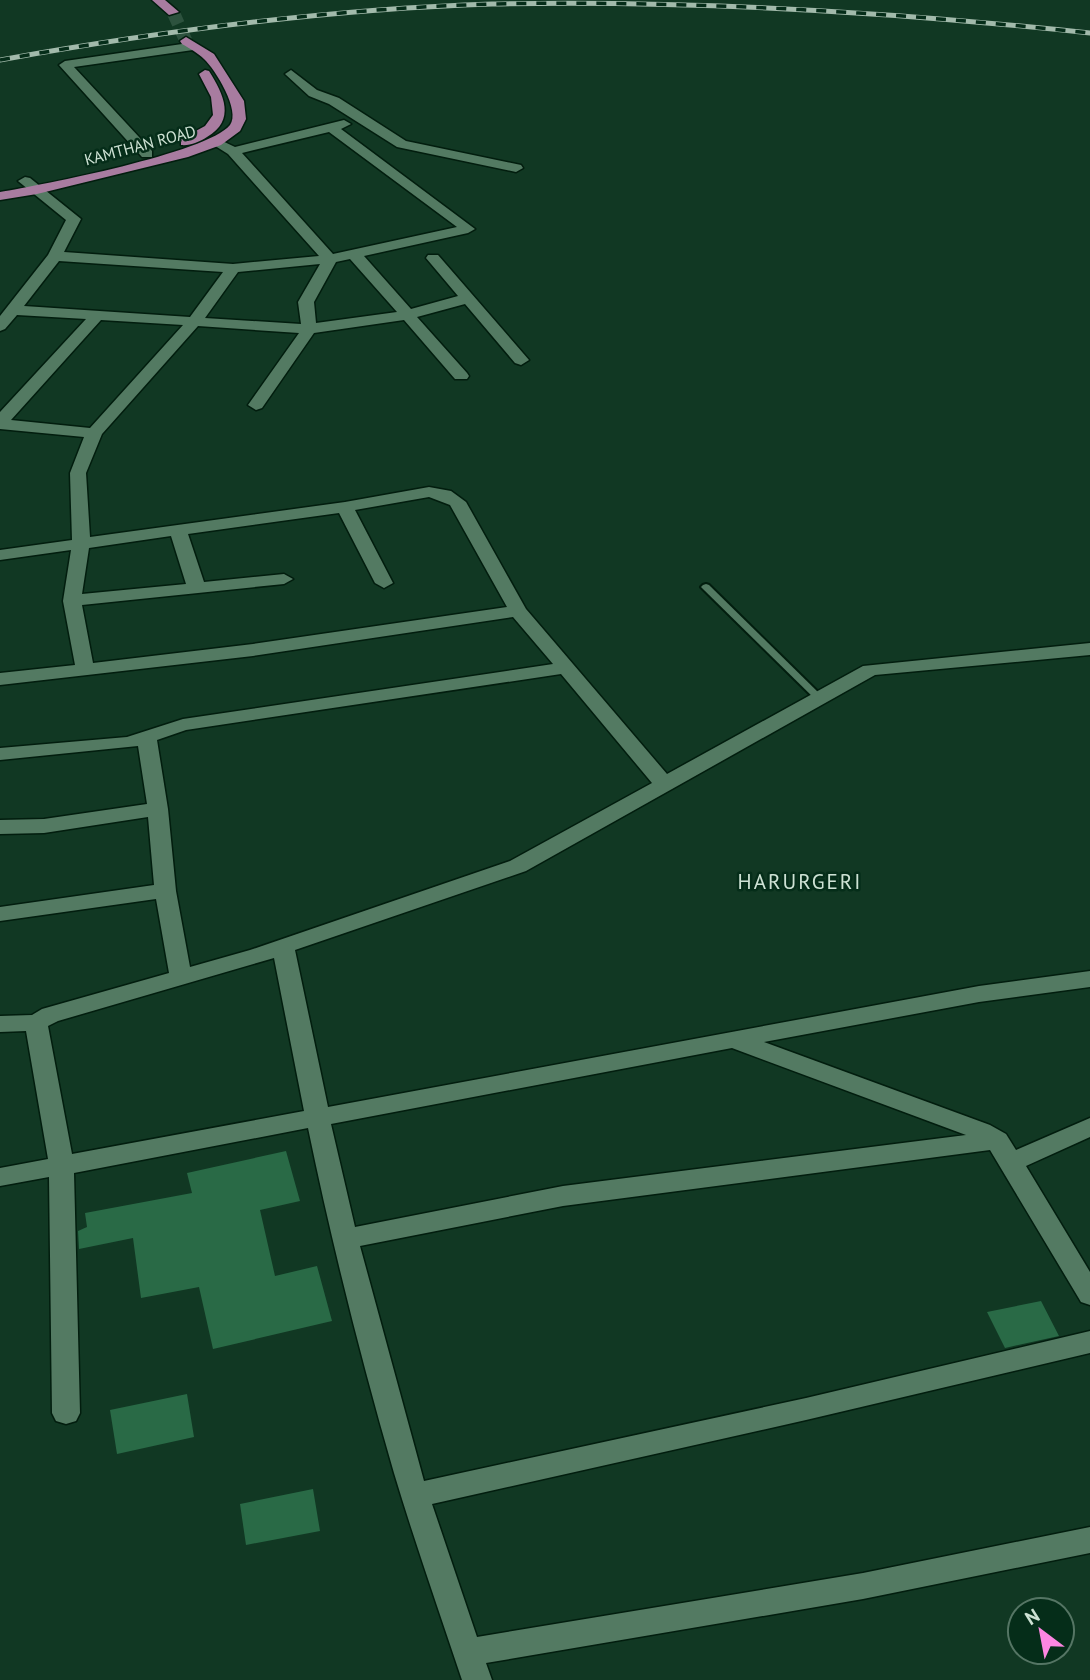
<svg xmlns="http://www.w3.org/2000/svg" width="1090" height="1680" font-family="'PT Sans',sans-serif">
<rect width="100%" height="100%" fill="#113823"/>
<!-- building -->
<path fill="#296a46" d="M286 1151 300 1201 260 1210 275 1276 317 1266 332 1321 213 1349 199 1287 141 1298 133 1238 79 1249 78 1231 87 1227 85 1213 192 1193 187 1173Z
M1041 1301 1059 1336 1005 1348 987 1312Z
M187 1394 194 1437 117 1454 110 1410Z
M313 1489 320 1531 246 1545 240 1504Z"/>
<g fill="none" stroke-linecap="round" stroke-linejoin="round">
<!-- primary-tunnel -->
<path stroke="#2d523e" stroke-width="13" stroke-dasharray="13 7" stroke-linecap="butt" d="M173 12 186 41"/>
<!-- lane casing -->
<g stroke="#021d0e" stroke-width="4">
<path id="lane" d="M706 584 709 585 823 697 825 699 823 701H817L703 589 701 587 703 585Z"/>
</g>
<!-- street casing -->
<g stroke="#021d0e" stroke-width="3">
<path id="street" d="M189 43 195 47 193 50 74 67 152 151V157H142L59 65 65 61Z
M291 70 317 90 339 98 406 141 521 165 523 168 516 172 397 147 329 104 309 96 285 74Z
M344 120 351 124 341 129 475 229 468 233 364 256 411 309 458 296 426 258 428 255H438L529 360 521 365 515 363 465 304 417 317 467 373 469 376 467 379H455L404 320 314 333 262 408 256 410 248 405 299 333 198 326 102 434 86 473 90 537 345 502 429 487 451 491 466 502 526 609 667 774 863 666 1090 643V655L875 675 526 871 295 950 328 1107 979 986 1090 971V987L979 1002 764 1042 990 1125 1006 1134 1016 1150 1090 1118V1137L1026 1166 1090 1272V1305L1081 1302 990 1150 563 1206 360 1246 424 1481 806 1398 1090 1331V1353L806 1420 432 1504 477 1637 863 1573 1090 1527V1553L863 1599 486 1663 492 1680H462C439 1611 415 1543 394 1473 361 1359 332 1244 308 1128L74 1173 80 1413 76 1421 66 1424 56 1421 52 1413 49 1177 0 1186V1168L48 1159 26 1031 0 1032V1016L32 1015 42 1009 169 973 156 899 0 921V907L154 885 148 817 44 833 0 834V820L44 819 147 804 138 746 0 760V748L127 737 183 719 553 664 513 617 253 656 0 685V673L75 665 63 601 71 550 0 560V550L72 540 70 473 84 437 0 429V412L86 319 17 315 5 329 0 331V316L48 255 66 220 18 181 25 177 30 178 81 219 64 252 233 264 319 256 228 154 209 142 216 138 235 147ZM329 132 457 227 333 254 242 153ZM350 259 397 312 316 323 314 302 336 262ZM59 261 223 272 190 317 24 306ZM320 264 298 302 301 324 205 318 238 272ZM101 320 183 325 90 428 11 420ZM429 497 450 505 507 607 253 644 93 663 82 605 284 584 293 579 284 574 204 582 188 534 339 513 375 583 384 588 393 583 355 510ZM171 536 186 584 82 594 89 548ZM561 674 652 783 510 861 250 950 190 967 176 891 168 809 157 740 186 730ZM274 958 304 1111 72 1154 48 1026 58 1021ZM732 1048 966 1135 563 1186 355 1227 331 1124Z"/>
</g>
<!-- primary casing -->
<g stroke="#021d0e" stroke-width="3">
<path id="primary" d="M152 0H165L179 12 169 15Z
M186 37 214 54 244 101 246 119 240 131 221 145 188 157 37 194 0 200V192C42 185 207 153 230 125 241 111 215 69 204 59 198 53 189 48 182 44L180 41Z
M205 70 209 71C224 95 236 120 207 137 199 142 190 146 181 145V139L205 126 213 115 211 97 199 74Z"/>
</g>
<!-- lane -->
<use href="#lane" fill="#537a62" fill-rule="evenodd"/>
<!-- street -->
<use href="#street" fill="#537a62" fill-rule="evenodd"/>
<!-- primary -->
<use href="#primary" fill="#a87ca0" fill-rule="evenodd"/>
<!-- rail casing -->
<g stroke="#a2baab" stroke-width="5">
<path id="rail" d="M0 60C162 31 326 9 492 4 691 0 892 12 1090 33"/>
</g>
<!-- rail -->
<use href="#rail" stroke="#052d19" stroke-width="3.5" stroke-dasharray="10" stroke-linecap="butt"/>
</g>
<g text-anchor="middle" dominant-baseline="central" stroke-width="5" stroke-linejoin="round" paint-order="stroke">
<!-- far-street labels -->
<g font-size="16" fill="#cee2d4" stroke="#052d19">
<text transform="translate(140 145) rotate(-15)">KAMTHAN ROAD</text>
</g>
<!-- neighbourhood labels -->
<g font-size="21" letter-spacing="2" fill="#cee2d4" stroke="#052d19">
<text x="800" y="881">HARURGERI</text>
</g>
</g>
<!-- north arrow -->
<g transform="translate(1041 1631) rotate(328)"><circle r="33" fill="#052d19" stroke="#557564" stroke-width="2"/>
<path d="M0-5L12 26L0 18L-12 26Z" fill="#fd86e2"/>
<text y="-10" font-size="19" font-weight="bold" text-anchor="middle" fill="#cee2d4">N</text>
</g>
</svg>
